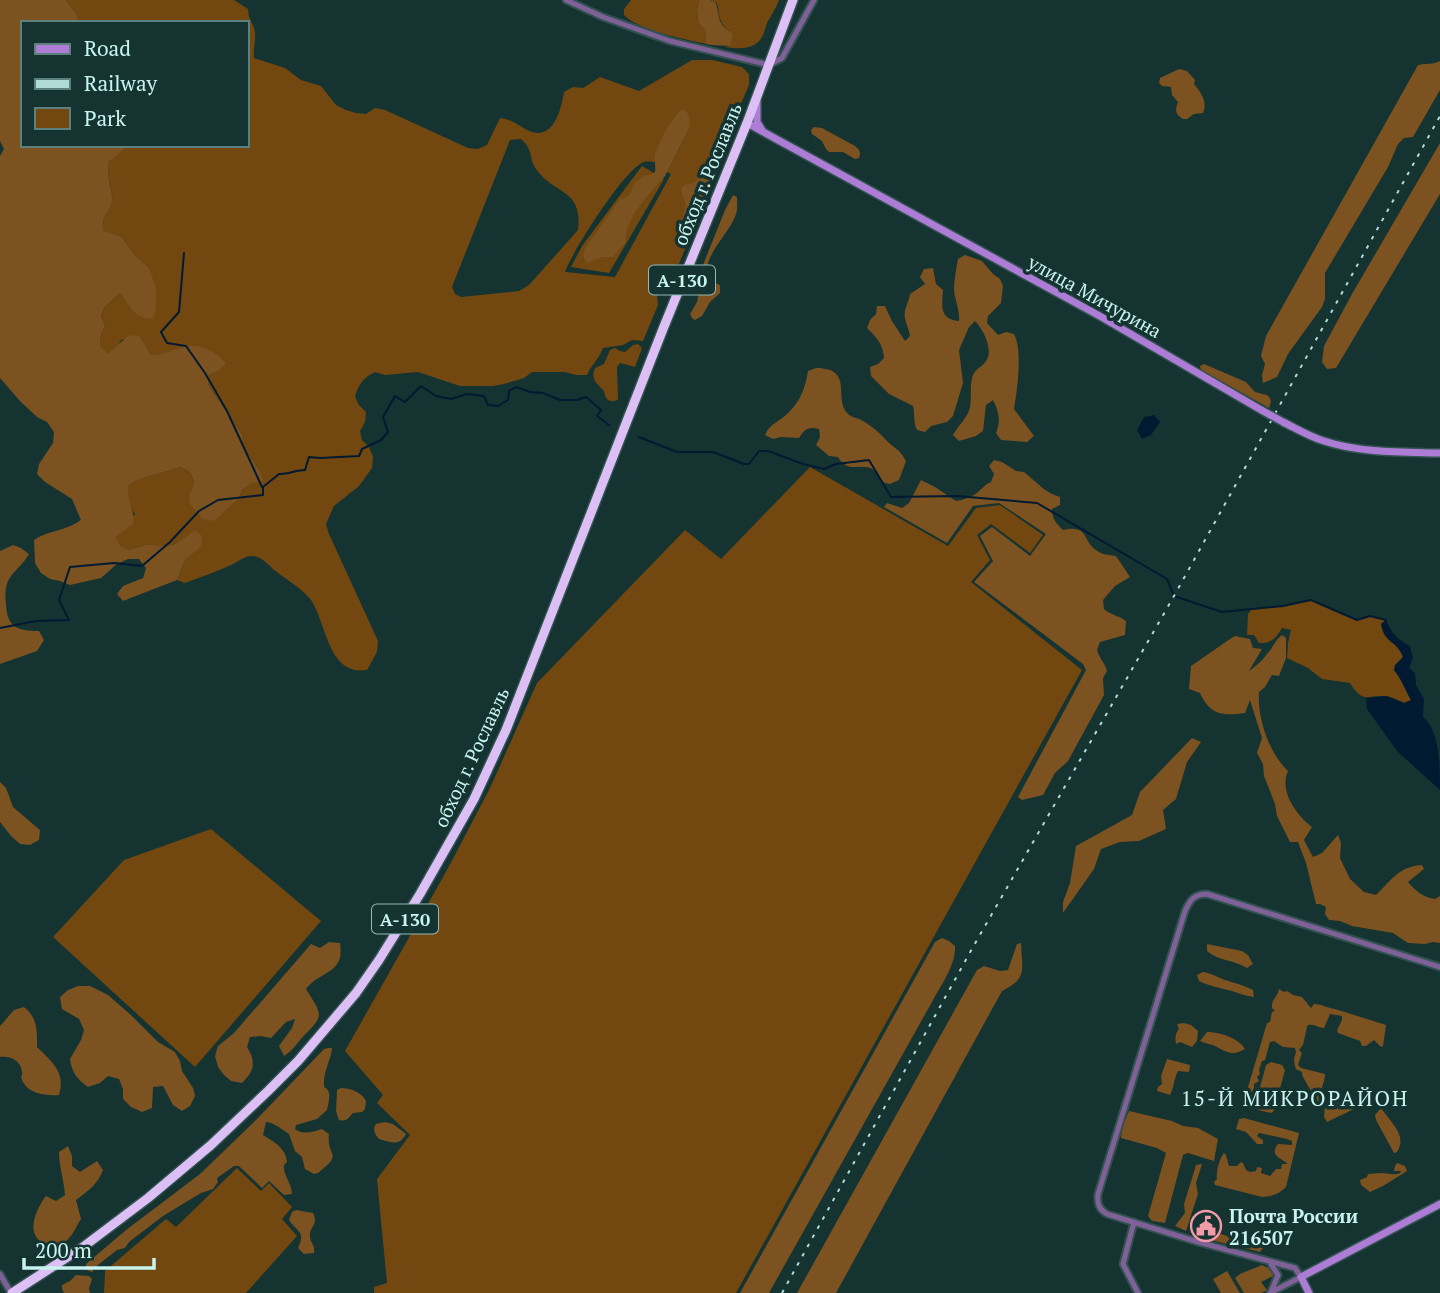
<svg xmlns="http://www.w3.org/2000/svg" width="1440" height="1293" font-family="'PT Serif',serif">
<rect width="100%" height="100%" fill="#143331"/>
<!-- green -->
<path fill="#724810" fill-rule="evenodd" d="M66 0H234L248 9C248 20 254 23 255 33 256 41 253 49 254 58L285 68 301 80 321 86 336 105 346 110 356 113 366 114 375 108 385 110 468 148 478 149 487 145 500 118C513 120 516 124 527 130 553 143 561 110 564 92L573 87 583 88 600 77 639 91 692 60H712L742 67 749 74V85L718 157 715 173 679 264 668 267 659 273 656 284 658 305 643 341 632 340 623 345 603 348C599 359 591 365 587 375H576L565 372H532L524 378 504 384 493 386H460L418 372 385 375 375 372C363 378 359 384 355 396L358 404 366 412 365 422 360 431 362 440 369 447 373 457 372 468 359 486 334 506 326 524 329 534 378 641 377 652 367 670C328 676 327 624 311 600 302 588 285 579 273 569 267 563 259 555 250 556 243 557 238 562 231 565 216 572 200 577 185 583L177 580 185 560 201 546 179 542 169 546 158 547 148 544 129 550 119 546 116 537 135 514C129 504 127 497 129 485 144 475 163 474 180 467L190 472 194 482 190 493 238 499 243 489 252 483 260 471 242 444V434L208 385 209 375 219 371 190 346 161 355H151L140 336 121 340 116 349 106 353 100 346 101 335 105 326 101 316 105 307 120 293 133 310 149 268 134 254 122 237 103 230C102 213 109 215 112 202 114 191 105 176 109 160L130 145H247V23H79L76 13ZM688 114 689 129 667 172 671 174 615 277 565 272C572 252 625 168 644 162 647 161 651 162 655 162V156L657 152ZM521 139C534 150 528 157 536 169 554 195 583 188 578 230L529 285 519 291 461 297 455 294 452 287 510 140Z
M631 0H699L697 10 698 22 705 31 706 42 711 45C689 40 639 31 624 15V9Z
M710 0H779C776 8 772 14 768 21 765 26 765 32 762 37 755 50 737 49 725 47L730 46 729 30C718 23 720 14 717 3Z
M642 166 664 179 609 273 571 267 582 246Z
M638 344 642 348 635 367 620 363 617 367 618 400C610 403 605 400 604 391 597 383 590 380 595 368L604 364 610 350 615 348 620 351 625 352 633 345Z
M810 467 948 546 976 508 1000 505 1043 535 1030 553 991 524 977 535 990 560 971 582 1082 670 736 1293H374V1287L387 1283 377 1179 410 1135 377 1103 383 1095 345 1051 447 870 490 788 537 683 685 530 721 559Z
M1311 600 1357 620 1370 616 1386 620 1381 624 1402 654 1403 657 1394 670C1402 680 1405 690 1411 700L1405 703C1399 701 1394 698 1389 697 1369 692 1365 707 1350 683L1322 679 1308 668 1287 658 1288 643 1291 630 1282 628C1275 639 1272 643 1259 643L1254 635H1247L1248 614 1252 609 1283 606Z
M211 829 321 921 195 1067 53 937 124 860Z
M237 1168 261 1191 269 1183 292 1207 282 1219 297 1236 246 1293H104L105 1271 166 1219 176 1227Z"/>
<!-- forest -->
<path fill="#7b5220" d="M0 0H66L76 13 79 23H23V145H130L109 161C105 177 114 191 112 202 109 215 102 213 103 230L122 237 134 254 149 268 156 288V309L153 319C133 318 131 307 120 293L105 307 101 316 105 326 101 335 100 346 107 353C117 348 120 341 130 335L140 336 151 355C167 356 177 346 190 346 205 345 217 353 226 363L219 371 209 375 208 385 242 434V444L260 471 263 481 252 483 243 489 238 499 214 521 203 519 189 503 190 493 194 482 190 472 180 467C163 474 144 475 129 485 126 503 136 509 133 524L116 537 120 546 129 550 148 544 158 546H169L179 542 195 530 202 536 201 547 185 560 177 580 123 601 117 594 123 586 143 578 146 568 139 559H128L117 564 101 578 70 585 60 581 50 579 41 573 35 563 34 540C48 530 67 531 81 520L72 499 45 482 37 474 39 464 53 443 54 432 47 422 37 417 20 401 0 378V156L4 149 0 141Z
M699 0H710L716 3 720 21 723 26 733 34 730 46 711 45 706 43 705 31 698 22 697 10Z
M1440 61V90L1413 137 1404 138 1398 144 1388 167 1325 273V299L1322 307 1288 354 1277 377 1263 383 1262 375 1265 364 1261 356 1266 336 1418 65C1426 63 1433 65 1440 61Z
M1179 69 1187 71 1195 80 1194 84C1201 93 1208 101 1203 113L1194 114 1187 119H1183C1175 114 1175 110 1178 102L1172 95 1171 87 1162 86 1159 83 1160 78Z
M684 110 688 114 690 119 689 129 665 176 643 201 634 214 627 228 625 243 613 257H602L587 263C583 258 583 255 585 248L620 199C634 198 629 188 637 181 640 179 643 177 646 175H651L655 172C656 166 654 161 655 155 660 138 669 125 679 111Z
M814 127 822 128 855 146C860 150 861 152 859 158L855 159 843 152H829L826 149 822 141 812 134 811 130Z
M1440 143V194L1336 368 1327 369 1322 362 1324 346 1352 294Z
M710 170 712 175 693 222C688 222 685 220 683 215L686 205 681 190 684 185 694 183 704 171Z
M733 195 737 197C737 202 738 209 736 214 730 234 700 257 708 280L720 285V293L710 302 702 316 695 320 692 318 690 314 697 302 700 287 701 270 725 210Z
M965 255 982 261 993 274 1000 279 1003 286 1001 303 988 316 987 323 998 335 1006 332 1014 334C1023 350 1017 391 1014 409L1034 436 1027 442 1001 440 996 433C1001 421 999 412 993 400L986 405 983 431 976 436 959 441 953 435C958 425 968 418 970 407 972 396 969 382 974 373 977 368 983 366 986 361 994 350 983 329 975 321L969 327 959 350 963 383 953 416 947 422 931 426 925 432 917 430C913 422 915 414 913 406L889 394 871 376 870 367 878 364 884 358C883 344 877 338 867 328L870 320 876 314 877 306H885L892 321 905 341 910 336C909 329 906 324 905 318 903 310 909 302 910 294L925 284 920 277 924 269 933 268 936 284 943 290C942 306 939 319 959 321 960 310 955 301 954 290 954 280 956 270 958 259Z
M1204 364 1246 382 1255 392 1267 395 1270 398 1271 402 1269 408 1201 370 1200 366Z
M816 368C857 368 830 403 851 416 854 418 858 418 861 420 872 426 879 432 887 441 896 450 899 448 906 461L899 480 890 484 881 482C879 479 878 474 875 471 863 460 849 476 838 457L829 456 816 445 820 437 819 429C809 426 804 429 799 438L781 437 773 439 765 435C770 423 781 421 789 412 801 400 805 388 808 371Z
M994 460 1002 462 1016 471 1024 472 1045 490 1052 494 1060 497V505L1052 509C1052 519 1056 523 1063 530 1091 524 1081 543 1099 552 1103 555 1111 555 1116 556L1130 577 1115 586 1103 600 1104 609C1111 615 1119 616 1126 621L1125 635 1100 642 1097 650C1099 658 1105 663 1107 671L1103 678 1104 695 1068 761 1055 773 1043 795 1022 800 1018 797 1086 670 1083 664 974 582 993 561 980 536 992 527 1030 556 1046 534 999 503 973 506 947 543 884 507 887 503 902 508 909 503 921 480 935 487 956 501C963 500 972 497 978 492 983 488 984 485 991 482L994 474 989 466Z
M13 545 21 548 29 554C23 565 13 571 8 581 5 589 5 596 6 604 7 627 17 631 39 631L44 640 37 651 0 664V551Z
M1282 635 1286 638V658L1279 676 1272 675 1265 687 1259 692C1257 718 1269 753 1288 771 1279 791 1296 815 1312 827L1304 840 1313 857 1322 853 1338 835 1341 843 1340 858 1350 879 1364 892 1376 895C1391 881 1399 866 1422 865L1424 869 1408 882C1416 891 1422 897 1435 899L1440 896V943L1433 942 1425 944 1408 943 1393 933 1352 926 1340 921 1329 920 1325 914 1326 907 1320 904H1316L1306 863 1298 842H1290L1277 816 1275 804 1264 776 1263 764 1257 753 1262 738 1250 700 1245 713C1222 716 1210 715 1200 693L1189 689 1191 666 1230 639 1235 636 1250 639 1253 648 1262 649 1249 671C1256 666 1262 661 1267 654 1273 648 1275 640 1282 635Z
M1192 738 1201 742 1187 762 1176 799 1163 810 1166 829 1139 841 1120 842 1101 849 1094 869 1063 913V902L1070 883 1076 846 1132 815 1140 792Z
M0 782 6 788 13 807 40 830 39 840 30 845 20 844 11 836 0 822Z
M942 938 949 941 955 946C956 965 941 985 932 1002L769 1293H740L935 942Z
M329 942 340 943C345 975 320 970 306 989 325 1019 323 1015 300 1040 295 1046 292 1051 284 1056L279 1046 292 1028 295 1019 286 1022 271 1038 261 1036 250 1037 247 1047C256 1061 255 1071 242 1083L231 1081 224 1075 218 1067 215 1056 218 1046 234 1033 311 944 320 948Z
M1021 943C1022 970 1028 978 1002 991L836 1293H797L977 970 984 966 1000 971 1008 970 1017 944Z
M1207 944 1242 951 1248 955 1253 964 1247 968C1235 960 1218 961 1207 951Z
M1203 972C1211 973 1217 977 1225 980 1235 983 1243 985 1253 990L1254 997C1246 996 1240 994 1232 991 1220 988 1209 986 1199 981L1197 975Z
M78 986H90L108 995 132 1016 158 1042 175 1052 180 1061 182 1071 193 1088 195 1096 190 1106 182 1111 173 1105 163 1086 153 1087 152 1108 142 1112 131 1107 123 1099V1089L119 1079 108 1076 100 1083 88 1087C77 1079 72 1073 70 1059L81 1040 84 1030 79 1019 62 1009 60 997 68 990Z
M1279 989 1284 992 1287 991 1293 995 1302 997 1311 1008 1314 1004C1322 1004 1327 1008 1335 1009L1386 1025 1383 1046 1381 1047 1374 1040 1366 1046H1362L1360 1041 1338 1033 1337 1030 1342 1020V1016L1330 1014 1324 1028C1318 1028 1315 1024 1308 1025L1307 1027 1303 1045 1299 1050 1302 1053 1298 1065 1301 1068 1325 1074C1325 1082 1320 1089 1321 1097L1354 1107V1109L1327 1122 1324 1117 1325 1106 1317 1102 1302 1075V1072L1296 1069C1294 1063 1293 1059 1296 1053L1295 1048 1283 1047 1274 1041 1270 1042 1265 1060 1262 1061 1259 1070 1260 1074 1257 1077 1259 1081 1254 1084V1093L1249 1108 1245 1107 1243 1104 1267 1023 1270 1022 1272 1012 1275 1011 1272 1008C1271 999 1278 997 1279 989Z
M24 1007C38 1018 37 1031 37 1047 52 1062 66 1072 59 1095 47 1096 29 1094 23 1082 19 1073 23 1080 22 1071 20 1060 10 1056 0 1057V1026L14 1010Z
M1184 1023 1191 1025 1198 1031 1197 1041 1192 1047 1180 1042 1176 1044C1175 1039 1175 1033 1179 1029L1177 1024Z
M1207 1032C1219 1032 1239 1038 1245 1049 1233 1056 1228 1053 1217 1047 1212 1044 1206 1044 1200 1041Z
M328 1048H332C331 1060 324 1070 324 1082 324 1092 326 1084 329 1093 330 1098 328 1105 327 1110L317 1119 296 1125 295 1129C302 1135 313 1132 322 1129L329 1134C326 1158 345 1152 318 1173L314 1174 305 1169 302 1157 295 1151 289 1134C283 1130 273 1122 266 1122L263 1135C274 1142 286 1148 287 1162L284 1165C283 1176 292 1183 292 1194L284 1195 269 1181 262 1188 239 1166H234L217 1178 218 1182 213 1189 201 1193 163 1216 129 1242 125 1248 117 1250 93 1269V1272L89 1271 86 1269V1264L126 1230 200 1174 257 1119 324 1049Z
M1167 1059 1190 1065 1189 1072 1178 1071C1174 1078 1174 1088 1170 1095L1157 1091 1158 1087 1162 1084 1161 1076Z
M1271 1062 1282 1065 1285 1070 1274 1111 1271 1113 1258 1110 1255 1106 1266 1065Z
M341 1088C350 1088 362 1092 366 1101L365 1109 362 1112 353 1113C348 1118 347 1122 339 1120L336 1111 337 1090Z
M1381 1108C1390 1122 1408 1135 1397 1152L1394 1153 1376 1120 1375 1115Z
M1129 1111 1172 1121 1183 1126 1198 1128 1218 1139 1214 1161 1188 1153 1183 1155 1165 1223 1152 1221 1148 1216 1166 1153 1157 1148 1121 1138 1122 1128Z
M1244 1118 1299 1133 1286 1187C1279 1194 1271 1197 1262 1197L1215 1185 1214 1182 1217 1179C1216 1172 1219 1159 1224 1153L1226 1155 1229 1166H1237L1241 1162 1243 1163 1246 1170 1250 1172 1256 1171 1257 1167 1262 1168 1261 1173 1270 1176 1276 1169H1281L1282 1164H1287V1163C1278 1157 1270 1154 1278 1144L1292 1145V1141L1287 1139 1259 1133 1257 1136 1263 1140V1144H1257L1246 1132 1236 1129 1239 1119Z
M385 1122 393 1124 406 1134C399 1147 391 1142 379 1139 375 1134 372 1130 376 1124Z
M68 1146 72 1156V1166L80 1172 97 1161 103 1170C98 1184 88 1191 76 1200L81 1219C77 1225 74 1233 69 1238 59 1250 38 1247 34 1232 31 1221 39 1205 46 1196L56 1201 65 1195C64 1180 59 1167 59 1152Z
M1397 1163 1405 1166 1407 1171 1383 1186 1370 1192 1361 1185 1360 1180 1367 1177 1368 1174C1372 1174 1377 1173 1382 1173 1389 1173 1393 1176 1400 1173L1401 1171H1394L1395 1166Z
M1202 1164 1196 1183 1198 1194 1186 1231 1175 1226 1185 1213 1184 1204 1196 1165Z
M296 1210 313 1213C319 1226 309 1226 310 1236 310 1243 315 1243 314 1253L304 1254 298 1248C306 1231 297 1232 289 1220L292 1212Z
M1212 1231 1263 1248 1260 1252 1211 1240 1206 1236Z
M1262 1265 1272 1270 1275 1275 1261 1282 1267 1290 1261 1293H1244L1235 1278 1240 1274Z
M1227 1271 1240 1293H1221L1213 1279Z
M76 1275 89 1276 92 1279 89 1288 90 1293H64L62 1289V1285L70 1281Z"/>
<!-- water -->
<path fill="#011a31" d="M1154 415 1160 422 1151 435 1142 439 1137 430 1144 417Z
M1386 620C1391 632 1397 640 1410 646L1413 658 1409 668 1415 673 1416 685 1424 699 1423 717C1440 731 1440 765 1440 790L1397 751 1367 709 1366 698 1387 696 1404 703 1411 700C1405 689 1402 680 1394 670L1395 665 1403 657C1397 640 1384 644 1381 624Z"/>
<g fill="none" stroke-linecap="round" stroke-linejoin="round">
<!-- stream -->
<path stroke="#011a31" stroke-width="2" d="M184 253 179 312 161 332 167 343 186 346 205 373 227 411 262 487
M639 437 677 452H713L744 464H749L759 451H768L803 464 824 469 836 464 869 460 891 497 957 496 1037 503 1167 579 1174 596 1222 612 1283 606 1311 600 1357 620 1370 616 1386 620
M0 628 36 621 69 620 59 600 70 567 114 563 142 566 170 542 199 511 218 500 263 495V487L279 474C289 474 296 470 305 470L309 457 320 458 359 456 362 449 381 440 388 432 383 417 395 396 405 402 421 386 436 396 451 399 467 394 484 396 488 405 498 406 508 400 509 391 516 387 530 392 543 393 560 400H577L586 397 601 410 597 416 609 425"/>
<!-- street casing -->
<g stroke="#315250" stroke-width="9">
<path id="street" d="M566 0 603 17 670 41 769 65 782 58 814 0
M1134 1222 1123 1264 1138 1293
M1271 1264 1278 1275 1271 1292
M0 1274 11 1293
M1270 1293 1301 1277 1295 1268 1198 1242 1107 1214C1099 1209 1097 1204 1098 1194L1185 911C1190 900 1194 894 1207 894L1440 967"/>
</g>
<!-- secondary casing -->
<g stroke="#315250" stroke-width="10">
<path id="secondary" d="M757 101V122L762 130
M747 123 1098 315 1263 411
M1283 422C1297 429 1310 437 1324 441 1360 453 1402 452 1440 453
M1309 1293 1301 1277 1440 1204"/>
</g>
<!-- highway casing -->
<g stroke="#315250" stroke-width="12">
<path id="highway" d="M12 1293 83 1247 148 1198 211 1145 268 1091 298 1061 356 993 379 960 420 894 474 799 506 730 663 329 747 123 793 0"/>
</g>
<!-- street -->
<use href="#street" stroke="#7f6198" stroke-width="5"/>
<!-- secondary -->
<use href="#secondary" stroke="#ad7cd5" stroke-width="7"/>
<!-- highway -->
<use href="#highway" stroke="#dcbff5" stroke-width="9"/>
<!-- rail -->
<path stroke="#b1dbd7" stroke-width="2" stroke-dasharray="3.5 7" stroke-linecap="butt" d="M782 1293 973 947 1174 596 1440 116"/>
<!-- secondary-bridge casing -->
<g stroke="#315250" stroke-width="10" stroke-linecap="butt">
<path id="secondary-bridge" d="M1263 411 1283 422"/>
</g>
<!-- secondary-bridge -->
<use href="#secondary-bridge" stroke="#ad7cd5" stroke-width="7"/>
</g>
<!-- icons -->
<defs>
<g id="civic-ring" transform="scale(1.575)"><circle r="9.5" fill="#143331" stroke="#f39aa9" stroke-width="1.5"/><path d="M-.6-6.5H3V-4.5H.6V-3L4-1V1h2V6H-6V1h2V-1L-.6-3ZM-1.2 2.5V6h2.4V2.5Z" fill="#f39aa9"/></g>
</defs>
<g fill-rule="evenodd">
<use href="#civic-ring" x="1206" y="1226"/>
</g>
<g text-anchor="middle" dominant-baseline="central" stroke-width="7" stroke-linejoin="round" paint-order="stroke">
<!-- shield labels -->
<g fill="#143331" stroke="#92bab7" stroke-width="2">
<rect x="649" y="265.5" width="66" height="29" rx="5"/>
<rect x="372" y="904.5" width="66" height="29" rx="5"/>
</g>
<g font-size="18" font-weight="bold" fill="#c8f4f0">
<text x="682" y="280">А-130</text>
<text x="405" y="919">А-130</text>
</g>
<!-- street labels -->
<g font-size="19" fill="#c8f4f0" stroke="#143331">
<text transform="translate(707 174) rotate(-68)">обход г. Рославль</text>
<text transform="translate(1095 296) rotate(29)">улица Мичурина</text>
<text transform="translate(471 757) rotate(-65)">обход г. Рославль</text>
</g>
<!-- poi labels -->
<g font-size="19" font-weight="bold" fill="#c8f4f0" stroke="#143331" text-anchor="start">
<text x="1229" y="1215">Почта России<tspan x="1229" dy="22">216507</tspan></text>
</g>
<!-- neighbourhood labels -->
<g font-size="21" letter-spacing="2" fill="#c8f4f0" stroke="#143331">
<text x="1295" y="1098">15-Й МИКРОРАЙОН</text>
</g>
</g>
<!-- legend -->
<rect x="21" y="21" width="228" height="126" fill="#143331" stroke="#5c807d" stroke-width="2"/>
<rect x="35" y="44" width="35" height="10" fill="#ad7cd5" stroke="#5c807d" stroke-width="2"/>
<text x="84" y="56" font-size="21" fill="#c8f4f0">Road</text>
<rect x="35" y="79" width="35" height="10" fill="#b1dbd7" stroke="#5c807d" stroke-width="2"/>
<text x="84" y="91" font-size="21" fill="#c8f4f0">Railway</text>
<rect x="35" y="108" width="35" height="21" fill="#724810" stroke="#5c807d" stroke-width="2"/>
<text x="84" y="126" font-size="21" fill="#c8f4f0">Park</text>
<!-- scale -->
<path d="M24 1258v10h130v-10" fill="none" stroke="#c8f4f0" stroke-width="3.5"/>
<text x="35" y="1258" font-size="21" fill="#c8f4f0" stroke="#143331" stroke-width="5" paint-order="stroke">200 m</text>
</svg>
